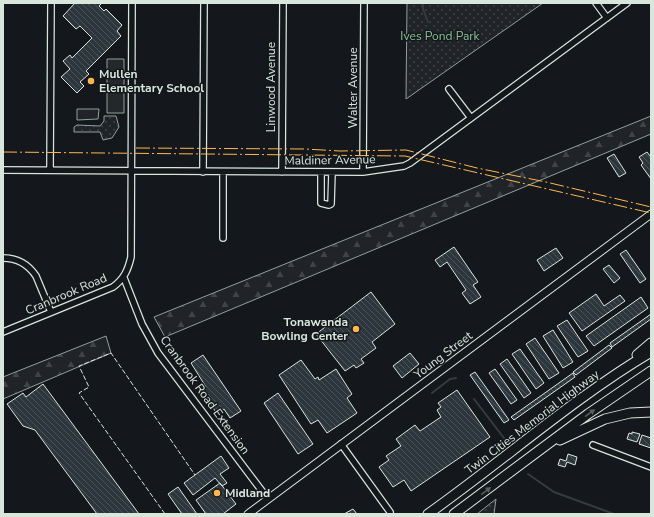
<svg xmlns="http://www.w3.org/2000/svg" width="654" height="517" font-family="'Nunito Sans',sans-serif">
<defs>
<pattern id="forest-firs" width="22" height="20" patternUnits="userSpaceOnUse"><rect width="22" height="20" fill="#202428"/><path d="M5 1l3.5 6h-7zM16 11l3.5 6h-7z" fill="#404447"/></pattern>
<pattern id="park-dots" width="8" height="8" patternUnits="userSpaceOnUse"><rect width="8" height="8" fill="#202428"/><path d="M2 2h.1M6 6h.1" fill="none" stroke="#404447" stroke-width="1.8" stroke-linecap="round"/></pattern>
<pattern id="building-back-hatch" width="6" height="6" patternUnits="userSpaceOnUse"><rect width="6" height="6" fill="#2c363c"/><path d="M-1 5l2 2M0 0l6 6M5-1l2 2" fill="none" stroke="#4a5358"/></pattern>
</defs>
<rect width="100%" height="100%" fill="#14181c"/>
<!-- grass -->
<path fill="#202428" stroke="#939e99" d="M77 109H99L98 119 77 120Z"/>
<!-- forest -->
<path fill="url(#forest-firs)" stroke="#939e99" d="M651 116V134L165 337 154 317Z
M106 336 111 353 3 399V377Z"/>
<!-- park -->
<path fill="url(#park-dots)" stroke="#939e99" d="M407 3H543L406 99Z
M104 116H116L119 127 112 138 103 140 100 132H74V127L77 125 100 126 104 121Z
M496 499 494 514H477Z"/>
<!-- parking -->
<path fill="#24282b" stroke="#939e99" d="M107 59H124V113H107Z"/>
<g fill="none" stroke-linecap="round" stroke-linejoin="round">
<!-- stream -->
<path stroke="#363b3e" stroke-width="2" d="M423 3V9L428 22
M432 393 450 379 456 378
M474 399 507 442
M528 474 554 492 614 514"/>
</g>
<!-- building -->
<path fill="url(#building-back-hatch)" stroke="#d8e6dc" d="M75 3H102L99 6 104 11 106 9 122 25 117 31 121 36 86 71 89 74 80 82 84 86 77 93 61 77 70 69 63 61 70 55 72 58 92 38 80 26 76 29 63 16Z
M647 152 651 157V179L641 165 643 163 639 157Z
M614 154 626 173 619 177 607 158Z
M454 247 478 282 473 285 481 297 470 304 462 293 466 290 447 262 440 267 435 260Z
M556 248 563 258 544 271 537 260Z
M626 250 646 279 640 283 620 254Z
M609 265 620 278 614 283 603 269Z
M371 292 395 324 372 342 376 348 361 359 364 363 356 368 354 365 345 371 316 334Z
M596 294 604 306 620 295 625 301 582 331 569 313Z
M641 297 648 308 594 346 586 336Z
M651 314V319L612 347 610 343Z
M567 320 588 351 578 357 557 326Z
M553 330 573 362 563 368 543 336Z
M535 338 559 373 549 379 526 344Z
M609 345 612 348 576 375 573 372Z
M520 349 544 383 536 389 512 354Z
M410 353 419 364 402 378 393 366Z
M203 355 241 411 230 418 224 409 217 414 202 390 206 387 191 363Z
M507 359 531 393 524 398 500 364Z
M301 360 315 379 318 377 319 380 336 369 352 394 347 398 357 413 327 433 318 420 311 424 279 375Z
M495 369 517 400 511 404 489 373Z
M475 372 509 420 504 423 470 375Z
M573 373 575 377 514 420 511 417Z
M43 384 139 514H97L35 430 23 426 7 404 23 393 26 397Z
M457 390 490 437 411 491 404 480 393 487 379 467 389 460 386 456 401 446 396 439 415 425 420 431 441 417 437 410 441 407 438 403Z
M278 393 313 444 298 454 264 403Z
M632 432 640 434 637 442 627 439 629 433 632 434Z
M642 435 651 438V448L639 444Z
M568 454 577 457 575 465 567 462 565 467 558 465 560 459 566 461Z
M221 456 229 468 220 474 227 483 222 486 215 478 193 495 184 483Z
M220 483 236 504 223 514H206L196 500Z
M178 487 197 514H182L168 494Z
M353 509 357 514H344Z"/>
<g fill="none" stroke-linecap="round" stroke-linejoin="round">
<!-- minor casing -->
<g stroke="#d8e6dc" stroke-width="8">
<path id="minor" d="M596 3 607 18
M449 89 471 118
M3 170 363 172 404 166 410 163 627 3
M50 170 51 3
M203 172 204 3
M282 172 283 3
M321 172V203L329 205 331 204 332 172
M363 172 364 3
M223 238V172
M3 258C17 258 28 264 36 276L51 312
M124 278 142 324 158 353 268 499
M3 332 113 287C124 279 128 270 131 257L132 3
M341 444 390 512
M593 445 651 467"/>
</g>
<!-- tertiary casing -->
<g stroke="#d8e6dc" stroke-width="9">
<path id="tertiary" d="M248 514 651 214"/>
</g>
<!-- primary casing -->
<g stroke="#d8e6dc" stroke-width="11">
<path id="primary" d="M637 355 651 343
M560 440 605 419 630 413 651 412
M428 514C503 461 572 399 651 352
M454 514 588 414 651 371"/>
</g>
<!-- minor -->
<use href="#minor" stroke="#14181c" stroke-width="5.5"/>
<!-- tertiary -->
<use href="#tertiary" stroke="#14181c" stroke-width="7"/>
<!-- primary -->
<use href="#primary" stroke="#14181c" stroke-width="9"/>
<!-- fence -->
<path stroke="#d8e6dc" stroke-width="1" stroke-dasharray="5 2" stroke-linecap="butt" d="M165 514 79 393 89 387 79 366 111 353 195 475"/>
<!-- power -->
<path stroke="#ffb74d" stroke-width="1" stroke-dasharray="14 3 2 3" stroke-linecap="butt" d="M136 148 305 149 340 151 406 150 477 168 546 182 651 207
M3 152 405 156 651 213"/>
</g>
<!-- one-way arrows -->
<defs><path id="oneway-solid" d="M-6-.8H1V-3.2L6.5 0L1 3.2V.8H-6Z"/></defs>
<g fill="#59605f">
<use href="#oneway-solid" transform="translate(590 413) rotate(-36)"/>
<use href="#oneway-solid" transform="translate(486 491) rotate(-37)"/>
</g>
<!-- markers -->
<g fill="#ffb74d" stroke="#14181c" stroke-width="1.5">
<circle cx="91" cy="81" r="4"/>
<circle cx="356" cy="329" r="4"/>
<circle cx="217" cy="493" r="4"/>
</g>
<g text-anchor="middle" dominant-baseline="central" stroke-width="3" stroke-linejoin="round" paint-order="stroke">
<!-- park labels -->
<g font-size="12" fill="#8ac095" stroke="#14181c">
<text x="440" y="36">Ives Pond Park</text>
</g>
<!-- poi labels -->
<g font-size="12" font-weight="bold" fill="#d8e6dc" stroke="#14181c" text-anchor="start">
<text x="99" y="74">Mullen<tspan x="99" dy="14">Elementary School</tspan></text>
<text x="348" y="322" text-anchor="end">Tonawanda<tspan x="348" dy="14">Bowling Center</tspan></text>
<text x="225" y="493">Midland</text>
</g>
<!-- street labels -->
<g font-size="12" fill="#d8e6dc" stroke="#14181c">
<text transform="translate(271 87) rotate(-90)">Linwood Avenue</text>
<text transform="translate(353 88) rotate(-90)">Walter Avenue</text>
<text transform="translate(330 160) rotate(-1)">Maldiner Avenue</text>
<text transform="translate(66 294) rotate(-23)">Cranbrook Road</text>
<text transform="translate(443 355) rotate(-37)">Young Street</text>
<text transform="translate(205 395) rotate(54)">Cranbrook Road Extension</text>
<text transform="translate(532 422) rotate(-37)">Twin Cities Memorial Highway</text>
</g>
</g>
<!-- border -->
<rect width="654" height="517" fill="none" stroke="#d8e6dc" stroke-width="8"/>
</svg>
